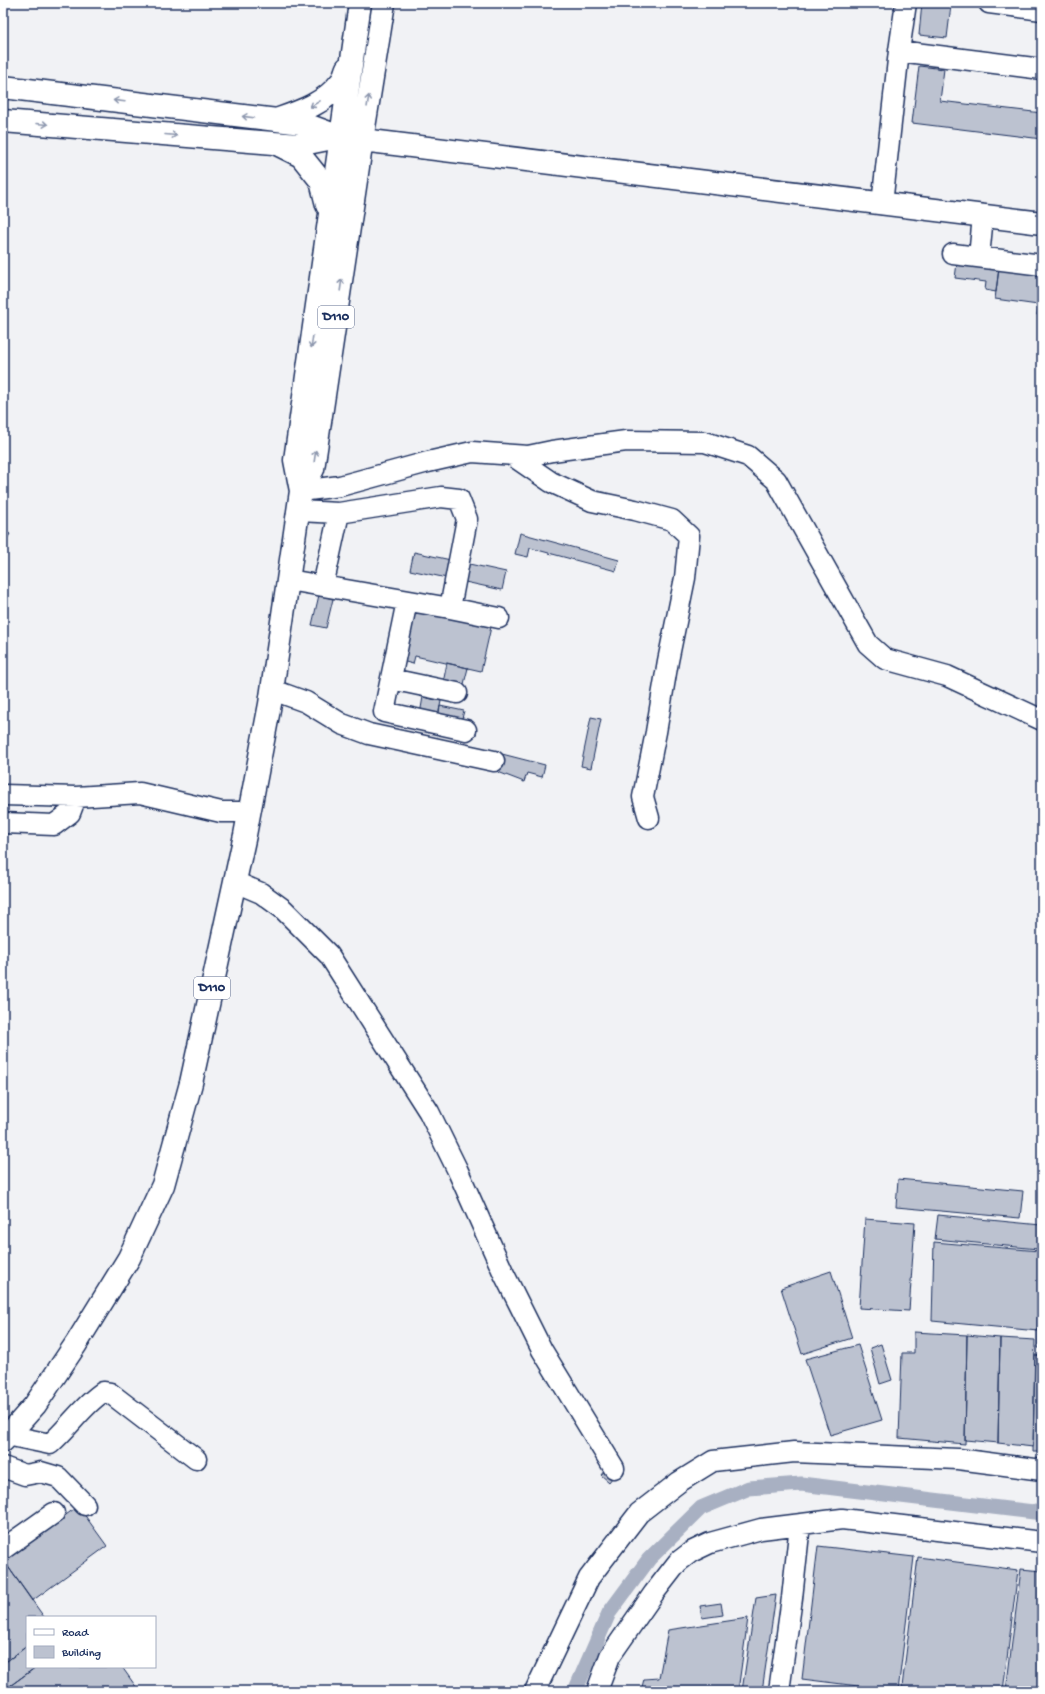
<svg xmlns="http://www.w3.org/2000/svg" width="1045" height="1694" font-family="'Gochi Hand',sans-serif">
<rect width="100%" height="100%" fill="#f1f2f5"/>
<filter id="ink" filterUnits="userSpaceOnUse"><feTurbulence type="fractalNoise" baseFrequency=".025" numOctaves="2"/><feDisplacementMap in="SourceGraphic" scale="8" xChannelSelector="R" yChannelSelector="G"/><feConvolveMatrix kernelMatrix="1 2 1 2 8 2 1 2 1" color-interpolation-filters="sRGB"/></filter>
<g filter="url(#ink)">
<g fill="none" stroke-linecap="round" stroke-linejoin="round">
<!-- canal -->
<path stroke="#a8b0c2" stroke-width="15" d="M575 1691 609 1613 649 1559 701 1508 749 1488 801 1484 1042 1513"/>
</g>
<!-- building -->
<path fill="#bcc2d0" stroke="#1b2f5e" d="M922 3 951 5 947 38 919 35Z
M919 66 944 69 940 101 1042 113V139L912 123Z
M957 263 999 268 996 292 985 290 986 282 955 278Z
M999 268 1042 274 1038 305 995 299Z
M1042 277V315H1037Z
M3 530 10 534 3 545Z
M520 533 619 560 616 571 530 548 528 557 515 554Z
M414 552 506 572 502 590 410 570Z
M319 595 333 599 326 628 312 625Z
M409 609 491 627 481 671 415 656 413 664 398 660Z
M447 663 468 668 463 688 443 683Z
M423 697 441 701 438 717 420 714Z
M440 706 464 711 461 722 438 717Z
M591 717 601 719 591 768 581 766Z
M502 754 545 765 542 777 527 773 524 782 498 772Z
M898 1179 1023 1191 1020 1218 896 1207Z
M938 1215 1041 1225 1038 1249 935 1239Z
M865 1219 915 1223 909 1311 859 1308Z
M934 1242 1039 1251 1038 1331 932 1321Z
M1039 1251H1042V1348H1038Z
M831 1271 852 1338 802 1354 781 1288Z
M914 1332 967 1335 965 1444 899 1438 902 1353H914Z
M967 1335 1000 1338 998 1443 965 1440Z
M1000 1338 1035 1340 1033 1447 998 1443Z
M881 1344 892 1380 880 1384 870 1348Z
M858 1345 882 1420 830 1435 805 1359Z
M1035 1355 1042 1356V1452H1033Z
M608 1466 616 1473 609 1482 601 1475Z
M78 1506 107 1546 32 1601 4 1561Z
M818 1546 914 1557 898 1691 802 1679Z
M918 1557 1018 1570 1003 1691H938L902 1687Z
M4 1561 44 1617H27V1646L3 1664Z
M1021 1569 1042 1571V1691H1006Z
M776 1595 762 1691H742L756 1598Z
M721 1603 723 1615 702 1618 700 1606Z
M748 1618 738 1691H641L644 1679 659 1678 668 1630Z
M27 1646V1667H36L3 1691V1664Z
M36 1667H122L139 1691H3Z"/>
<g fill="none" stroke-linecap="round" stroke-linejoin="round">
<!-- minor casing -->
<g stroke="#1b2f5e" stroke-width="23">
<path id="minor" d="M989 3 1042 10
M899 51 906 3
M882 204 899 51 1042 69
M953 254 1042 265
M979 257 983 216
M513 456 551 482 592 501 635 510 672 520 689 536 685 578 668 661 656 732 643 797 649 818
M301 491 340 486 428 462 472 452 528 456 552 451 626 441 705 442 748 456 776 480 868 644 885 659 947 676 1042 720
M298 511 339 513
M289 580 323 586 339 513 441 497 459 499 467 519 450 608 323 586
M407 601 384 712 466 730
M450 608 499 618
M391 679 457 693
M273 690 306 702 342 724 369 734 494 761
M3 795 76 797 140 793 221 812H249
M3 823 54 825 70 813 76 797
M235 882 261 893 283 909 329 955 429 1112 457 1169 504 1274 542 1350 614 1468
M7 1435 50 1444C69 1428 82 1406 103 1392L110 1393 196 1459
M3 1467 25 1475 41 1472 58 1477 85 1505
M3 1549 54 1513
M535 1691 589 1578 639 1513 679 1482 713 1461 794 1452 958 1459 1042 1470
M597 1691 610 1656 654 1593 678 1562 691 1552 710 1543 761 1529 842 1519 1042 1542
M779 1691 792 1598 800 1524"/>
</g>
<!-- major casing -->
<g stroke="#1b2f5e" stroke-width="25">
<path id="major" d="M3 87 302 123 340 137 362 140 1042 223
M279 119C302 111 325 103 341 82 344 79 345 72 347 68
M3 121 298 145 338 137
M277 144 301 156 321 181 327 205
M301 491 313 469 362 140 384 3
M3 1441 35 1405 76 1344 129 1258 163 1185 191 1083 245 835 270 704 301 491 295 460 360 3"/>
</g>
<!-- minor -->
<use href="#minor" stroke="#fff" stroke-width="20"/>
<!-- major -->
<use href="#major" stroke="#fff" stroke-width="22"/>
</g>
<!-- one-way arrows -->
<defs><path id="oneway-shaft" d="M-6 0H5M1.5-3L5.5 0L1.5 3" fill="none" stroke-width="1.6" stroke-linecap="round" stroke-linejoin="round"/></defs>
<g stroke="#8d97ae">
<use href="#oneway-shaft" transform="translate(119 101) rotate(-173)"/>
<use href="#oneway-shaft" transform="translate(368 101) rotate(-81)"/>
<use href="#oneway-shaft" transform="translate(315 104) rotate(148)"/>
<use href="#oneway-shaft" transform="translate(248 117) rotate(-173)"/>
<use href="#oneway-shaft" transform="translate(42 124) rotate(5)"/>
<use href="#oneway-shaft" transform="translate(171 135) rotate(5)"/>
<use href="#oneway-shaft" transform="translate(341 285) rotate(-82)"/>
<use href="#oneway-shaft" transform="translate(312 342) rotate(98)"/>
<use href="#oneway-shaft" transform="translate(315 456) rotate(-82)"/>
</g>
</g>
<g text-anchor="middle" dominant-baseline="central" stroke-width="4" stroke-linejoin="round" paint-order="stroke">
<!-- shield labels -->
<g fill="#fff" stroke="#5f6d8e" stroke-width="1">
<rect x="318" y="306" width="36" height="22" rx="3"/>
<rect x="194" y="977" width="36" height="22" rx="3"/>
</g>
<g font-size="13" font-weight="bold" fill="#1b2f5e">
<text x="336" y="317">D110</text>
<text x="212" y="988">D110</text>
</g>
</g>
<!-- margin -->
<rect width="1045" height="1694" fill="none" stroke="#fff" stroke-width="16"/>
<rect x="8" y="8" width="1029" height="1678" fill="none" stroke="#1b2f5e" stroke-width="1.5" filter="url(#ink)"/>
<!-- legend -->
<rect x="26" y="1616" width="130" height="52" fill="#ffffff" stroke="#a4acbf"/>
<rect x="34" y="1629" width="20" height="6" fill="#ffffff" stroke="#a4acbf"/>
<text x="62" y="1636" font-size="12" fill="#1b2f5e">Road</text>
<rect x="34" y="1646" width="20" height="12" fill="#bcc2d0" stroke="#a4acbf"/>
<text x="62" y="1656" font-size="12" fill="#1b2f5e">Building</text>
</svg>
